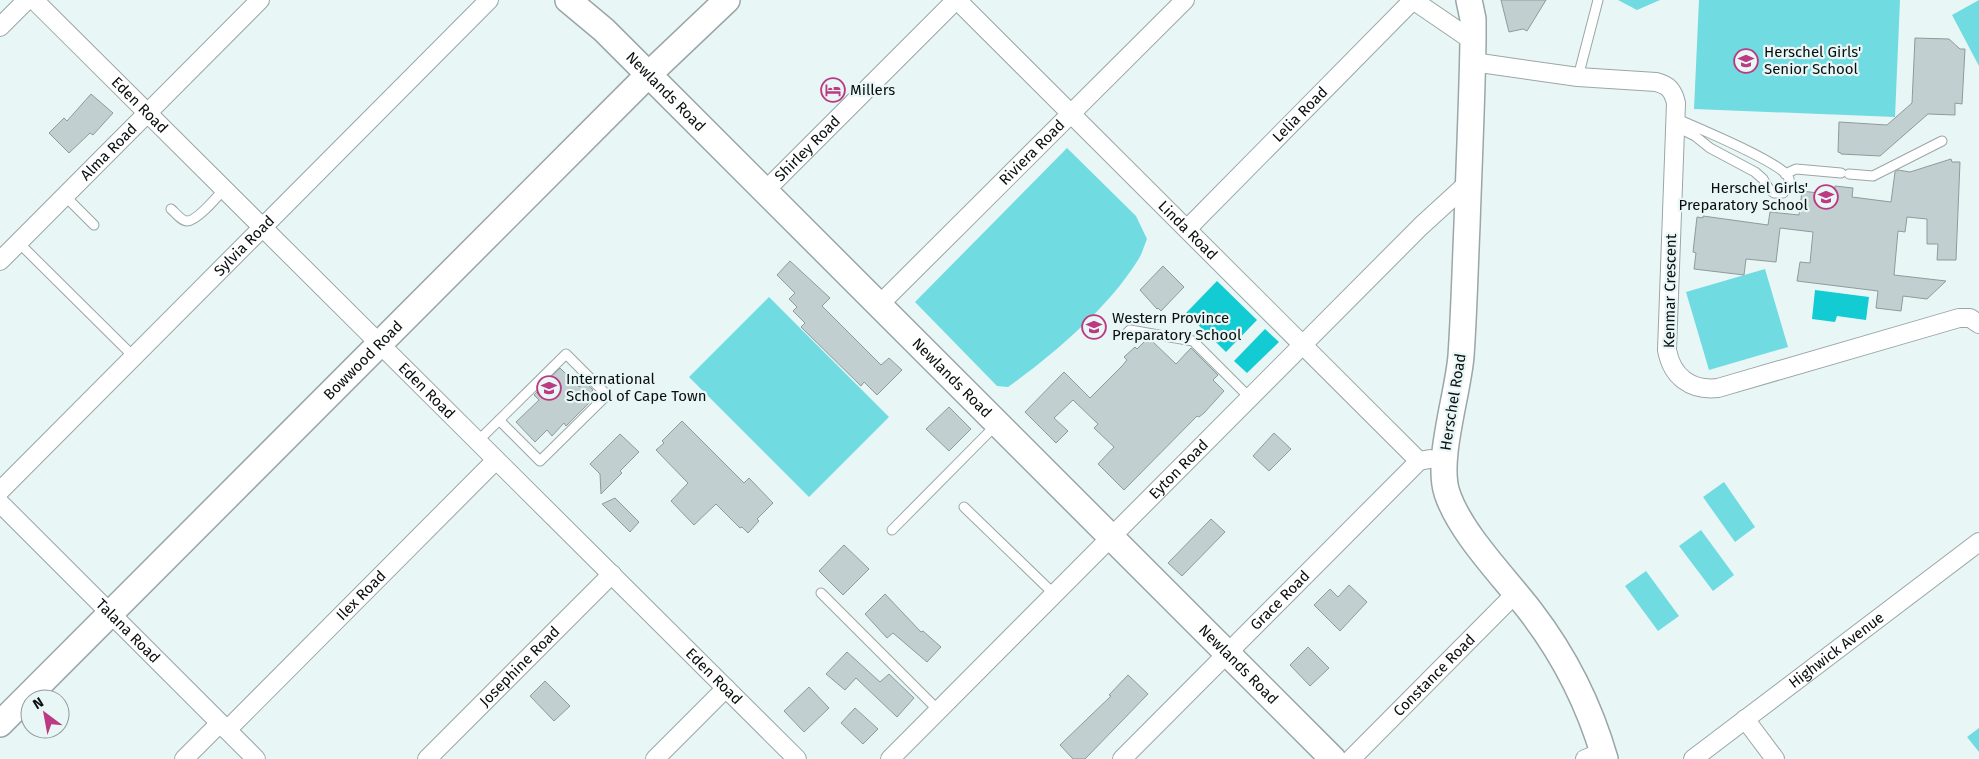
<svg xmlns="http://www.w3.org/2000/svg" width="1979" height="759" font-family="'Fira Sans',sans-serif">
<rect width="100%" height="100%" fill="#e9f6f6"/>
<!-- green -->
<path fill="#70dbe1" d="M1618 0H1660L1637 10Z
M1699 0H1900L1895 117 1694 109Z
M1979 0V66L1952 15Z
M1067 148 1136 216 1147 239C1144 246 1142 254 1138 260 1109 307 1053 355 1008 387L997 386 915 302Z
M1765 269 1788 347 1709 370 1686 292Z
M769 297 889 417 809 497 689 377Z
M1724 482 1755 527 1735 542 1703 497Z
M1701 530 1734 575 1713 591 1679 546Z
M1646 571 1679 616 1658 631 1625 586Z
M1979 728V752L1967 737Z"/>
<!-- water -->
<path fill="#13cbd3" d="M1217 281 1257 320 1226 352 1186 313Z
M1815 290 1869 297 1866 320 1837 316 1835 322 1812 319Z
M1265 329 1279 342 1247 373 1234 361Z"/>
<!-- building -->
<path fill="#c2cfd0" stroke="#8f9b9b" d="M1501 0H1546L1527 31 1523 29 1509 32Z
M1915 38 1949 39 1960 49H1965L1962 104 1955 103V115L1928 114 1880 156 1841 154V153L1838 152 1839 122 1887 125 1912 103Z
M91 94 113 113 93 135 90 133 69 153 49 133 64 118 67 121Z
M1951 159 1952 162H1960L1956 260H1937L1938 244H1927V219L1907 217 1905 232 1898 231 1894 275 1946 281 1927 299 1903 296 1901 311 1876 308 1878 291 1797 281 1800 262 1810 263 1813 232 1780 228 1776 262 1746 259 1744 275 1694 269 1696 253 1693 252 1697 217 1703 218V216L1768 225 1770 212 1799 215 1802 191 1834 195 1835 186 1853 188 1852 197 1891 202 1895 172 1898 170 1910 172Z
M790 261 830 298 822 306 881 365 889 358 902 370 877 395 864 382 861 386 801 327 805 323 793 311 797 307 789 299 795 293 777 275Z
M1163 266 1184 287 1161 311 1158 308 1157 309 1140 290Z
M1147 339 1151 340 1176 364 1191 348 1218 375 1213 380 1224 391 1204 413 1199 417 1197 416 1124 490 1098 464 1114 447 1094 428 1098 424 1073 400 1054 418 1068 431 1056 443 1025 412 1064 372 1090 398 1122 366 1127 360 1124 357 1135 347 1137 349Z
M560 368 579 387 585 382 593 390 588 395 592 400 566 426 564 423 552 436 547 430 535 442 516 422 539 400 534 395Z
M949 407 971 429 949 451 926 429Z
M682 421 744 483 749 478 773 503 757 519 759 521 748 533 742 527 740 528 716 504 694 525 671 501 688 483 656 450 664 443 662 441Z
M1274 433 1291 449 1269 471 1253 456Z
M620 434 639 452 620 471 622 473 601 494 600 474 590 464Z
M615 498 639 522 630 532 602 504Z
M1211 519 1225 532 1182 576 1168 563Z
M844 545 869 569 843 595 819 571Z
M1349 585 1367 602 1340 631 1314 605 1330 589 1338 597Z
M885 594 921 632 923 631 941 647 927 662 893 633 887 638 865 614Z
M1308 647 1329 668 1310 686 1290 665Z
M847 652 880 682 889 674 914 698 897 717 856 678 845 690 826 674Z
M1128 675 1148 694 1085 759H1073L1060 745 1111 696 1109 695Z
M545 681 570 706 554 721 530 696Z
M809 687 829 708 804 732 784 711Z
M855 708 878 729 863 744 841 723Z"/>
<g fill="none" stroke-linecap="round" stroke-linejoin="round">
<!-- lane casing -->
<g stroke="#9aa6a7" stroke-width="11">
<path id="lane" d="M1578 77 1598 0
M1675 126 1695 136 1710 148 1755 172 1763 179 1769 189 1774 193H1783L1789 186C1790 182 1790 179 1787 175 1773 159 1698 128 1675 118
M1785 174 1796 169 1841 173
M1849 174 1873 176 1942 141
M65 196 94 225
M171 209C175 212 181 221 187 221 197 221 217 197 224 189
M18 242 134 357
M1127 333 1130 330 1193 341 1250 398
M478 441 566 354 607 395 540 461 499 420
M964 507 1054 594
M892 530 997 424
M821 593 938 710"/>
</g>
<!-- street casing -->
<g stroke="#9aa6a7" stroke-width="20">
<g id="street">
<path id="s1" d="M34 0 797 759"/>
<path id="s2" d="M957 0 1419 461"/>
<path d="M1413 0 1473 41"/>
<path d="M0 27 27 0"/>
<path d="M1473 62 1578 77 1656 82C1668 85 1673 90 1676 103L1667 350C1672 377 1691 391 1718 388L1959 318H1970L1979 324"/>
<path id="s3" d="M765 191 956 0"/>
<path id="s4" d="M1187 229 1413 0"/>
<path id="s5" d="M0 261 260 0"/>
<path id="s6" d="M879 305 1185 0"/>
<path id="s7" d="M0 491 489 0"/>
<path id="s8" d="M0 503 256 759"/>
<path d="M1745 719 1775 759"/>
<path id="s9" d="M227 730 496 460"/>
<path d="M184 759 220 723"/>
<path id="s10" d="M427 759 612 574"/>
<path d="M655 759 726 688"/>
<path id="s11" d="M890 759 1421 226 1468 183"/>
<path id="s12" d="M1122 759 1419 461 1430 459"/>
<path id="s13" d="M1351 759 1516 593"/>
<path d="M1585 759 1603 752"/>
<path id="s14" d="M1693 759 1979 542"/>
</g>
</g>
<!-- secondary casing -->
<g stroke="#9aa6a7" stroke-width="28">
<g id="secondary">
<path id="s15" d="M568 0 604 30 1333 759"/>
<path d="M1469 0 1473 19V41C1472 102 1469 164 1467 225 1465 269 1464 313 1461 356 1458 394 1436 460 1447 493 1460 533 1505 578 1531 612 1564 655 1590 707 1605 759"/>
<path id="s16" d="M0 724 648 75 727 0"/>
</g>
</g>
<!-- lane -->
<use href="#lane" stroke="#fff" stroke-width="9"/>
<!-- street -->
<use href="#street" stroke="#fff" stroke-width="18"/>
<!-- secondary -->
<use href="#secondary" stroke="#fff" stroke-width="25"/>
</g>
<!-- icons -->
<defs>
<g id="school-ring" transform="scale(1.25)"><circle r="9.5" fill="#e9f6f6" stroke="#bc3a82" stroke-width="1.5"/><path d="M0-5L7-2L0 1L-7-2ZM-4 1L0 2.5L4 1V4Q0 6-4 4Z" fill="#bc3a82"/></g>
<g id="hotel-ring" transform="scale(1.25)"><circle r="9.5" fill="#e9f6f6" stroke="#bc3a82" stroke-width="1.5"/><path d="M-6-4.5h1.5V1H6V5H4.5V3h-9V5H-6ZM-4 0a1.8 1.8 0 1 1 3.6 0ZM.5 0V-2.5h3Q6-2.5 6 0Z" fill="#bc3a82"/></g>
</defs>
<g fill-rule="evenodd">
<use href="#school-ring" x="1746" y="61"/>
<use href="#hotel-ring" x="833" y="90"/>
<use href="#school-ring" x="1826" y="197"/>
<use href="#school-ring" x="1094" y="327"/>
<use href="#school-ring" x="549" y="388"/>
</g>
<g text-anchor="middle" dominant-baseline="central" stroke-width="4.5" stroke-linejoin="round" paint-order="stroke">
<!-- poi labels -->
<g font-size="15" fill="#0a0e0e" stroke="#e9f6f6" text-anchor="start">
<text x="1764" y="52">Herschel Girls'<tspan x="1764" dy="17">Senior School</tspan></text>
<text x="850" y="90">Millers</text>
<text x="1808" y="188" text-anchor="end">Herschel Girls'<tspan x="1808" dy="17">Preparatory School</tspan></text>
<text x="1112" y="318">Western Province<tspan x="1112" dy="17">Preparatory School</tspan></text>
<text x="566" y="379">International<tspan x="566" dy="17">School of Cape Town</tspan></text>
</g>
<!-- street labels -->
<g font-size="15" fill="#0a0e0e" stroke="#e9f6f6">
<text stroke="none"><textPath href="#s15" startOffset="134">Newlands Road</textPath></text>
<text stroke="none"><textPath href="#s1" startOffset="149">Eden Road</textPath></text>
<text stroke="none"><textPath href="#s4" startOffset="161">Lelia Road</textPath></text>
<text stroke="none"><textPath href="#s3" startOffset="60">Shirley Road</textPath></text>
<text stroke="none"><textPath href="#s5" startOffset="154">Alma Road</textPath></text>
<text stroke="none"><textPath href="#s6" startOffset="216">Riviera Road</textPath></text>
<text stroke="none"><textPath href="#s2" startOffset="326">Linda Road</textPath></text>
<text stroke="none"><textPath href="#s7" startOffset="346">Sylvia Road</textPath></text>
<text transform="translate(1670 291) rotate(-89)">Kenmar Crescent</text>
<text stroke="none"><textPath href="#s16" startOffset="514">Bowwood Road</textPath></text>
<text stroke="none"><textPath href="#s15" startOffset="539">Newlands Road</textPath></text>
<text stroke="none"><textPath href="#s1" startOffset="554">Eden Road</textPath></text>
<text transform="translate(1453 402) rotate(-81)">Herschel Road</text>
<text stroke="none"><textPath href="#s11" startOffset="409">Eyton Road</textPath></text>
<text stroke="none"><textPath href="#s9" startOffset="190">Ilex Road</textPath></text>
<text stroke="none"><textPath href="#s12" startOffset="224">Grace Road</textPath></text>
<text stroke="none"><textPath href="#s8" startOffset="181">Talana Road</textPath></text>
<text stroke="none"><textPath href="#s14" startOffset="180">Highwick Avenue</textPath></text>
<text stroke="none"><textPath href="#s15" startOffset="944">Newlands Road</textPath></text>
<text stroke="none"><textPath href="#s10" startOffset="131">Josephine Road</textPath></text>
<text stroke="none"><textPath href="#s1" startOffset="959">Eden Road</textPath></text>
<text stroke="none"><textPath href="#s13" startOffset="118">Constance Road</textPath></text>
</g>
</g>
<!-- north arrow -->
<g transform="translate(45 714) rotate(328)"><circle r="24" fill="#e9f6f6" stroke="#909999"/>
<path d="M0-4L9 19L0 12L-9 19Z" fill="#bc3a82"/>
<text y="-8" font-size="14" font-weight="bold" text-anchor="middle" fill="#0a0e0e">N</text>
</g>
</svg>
